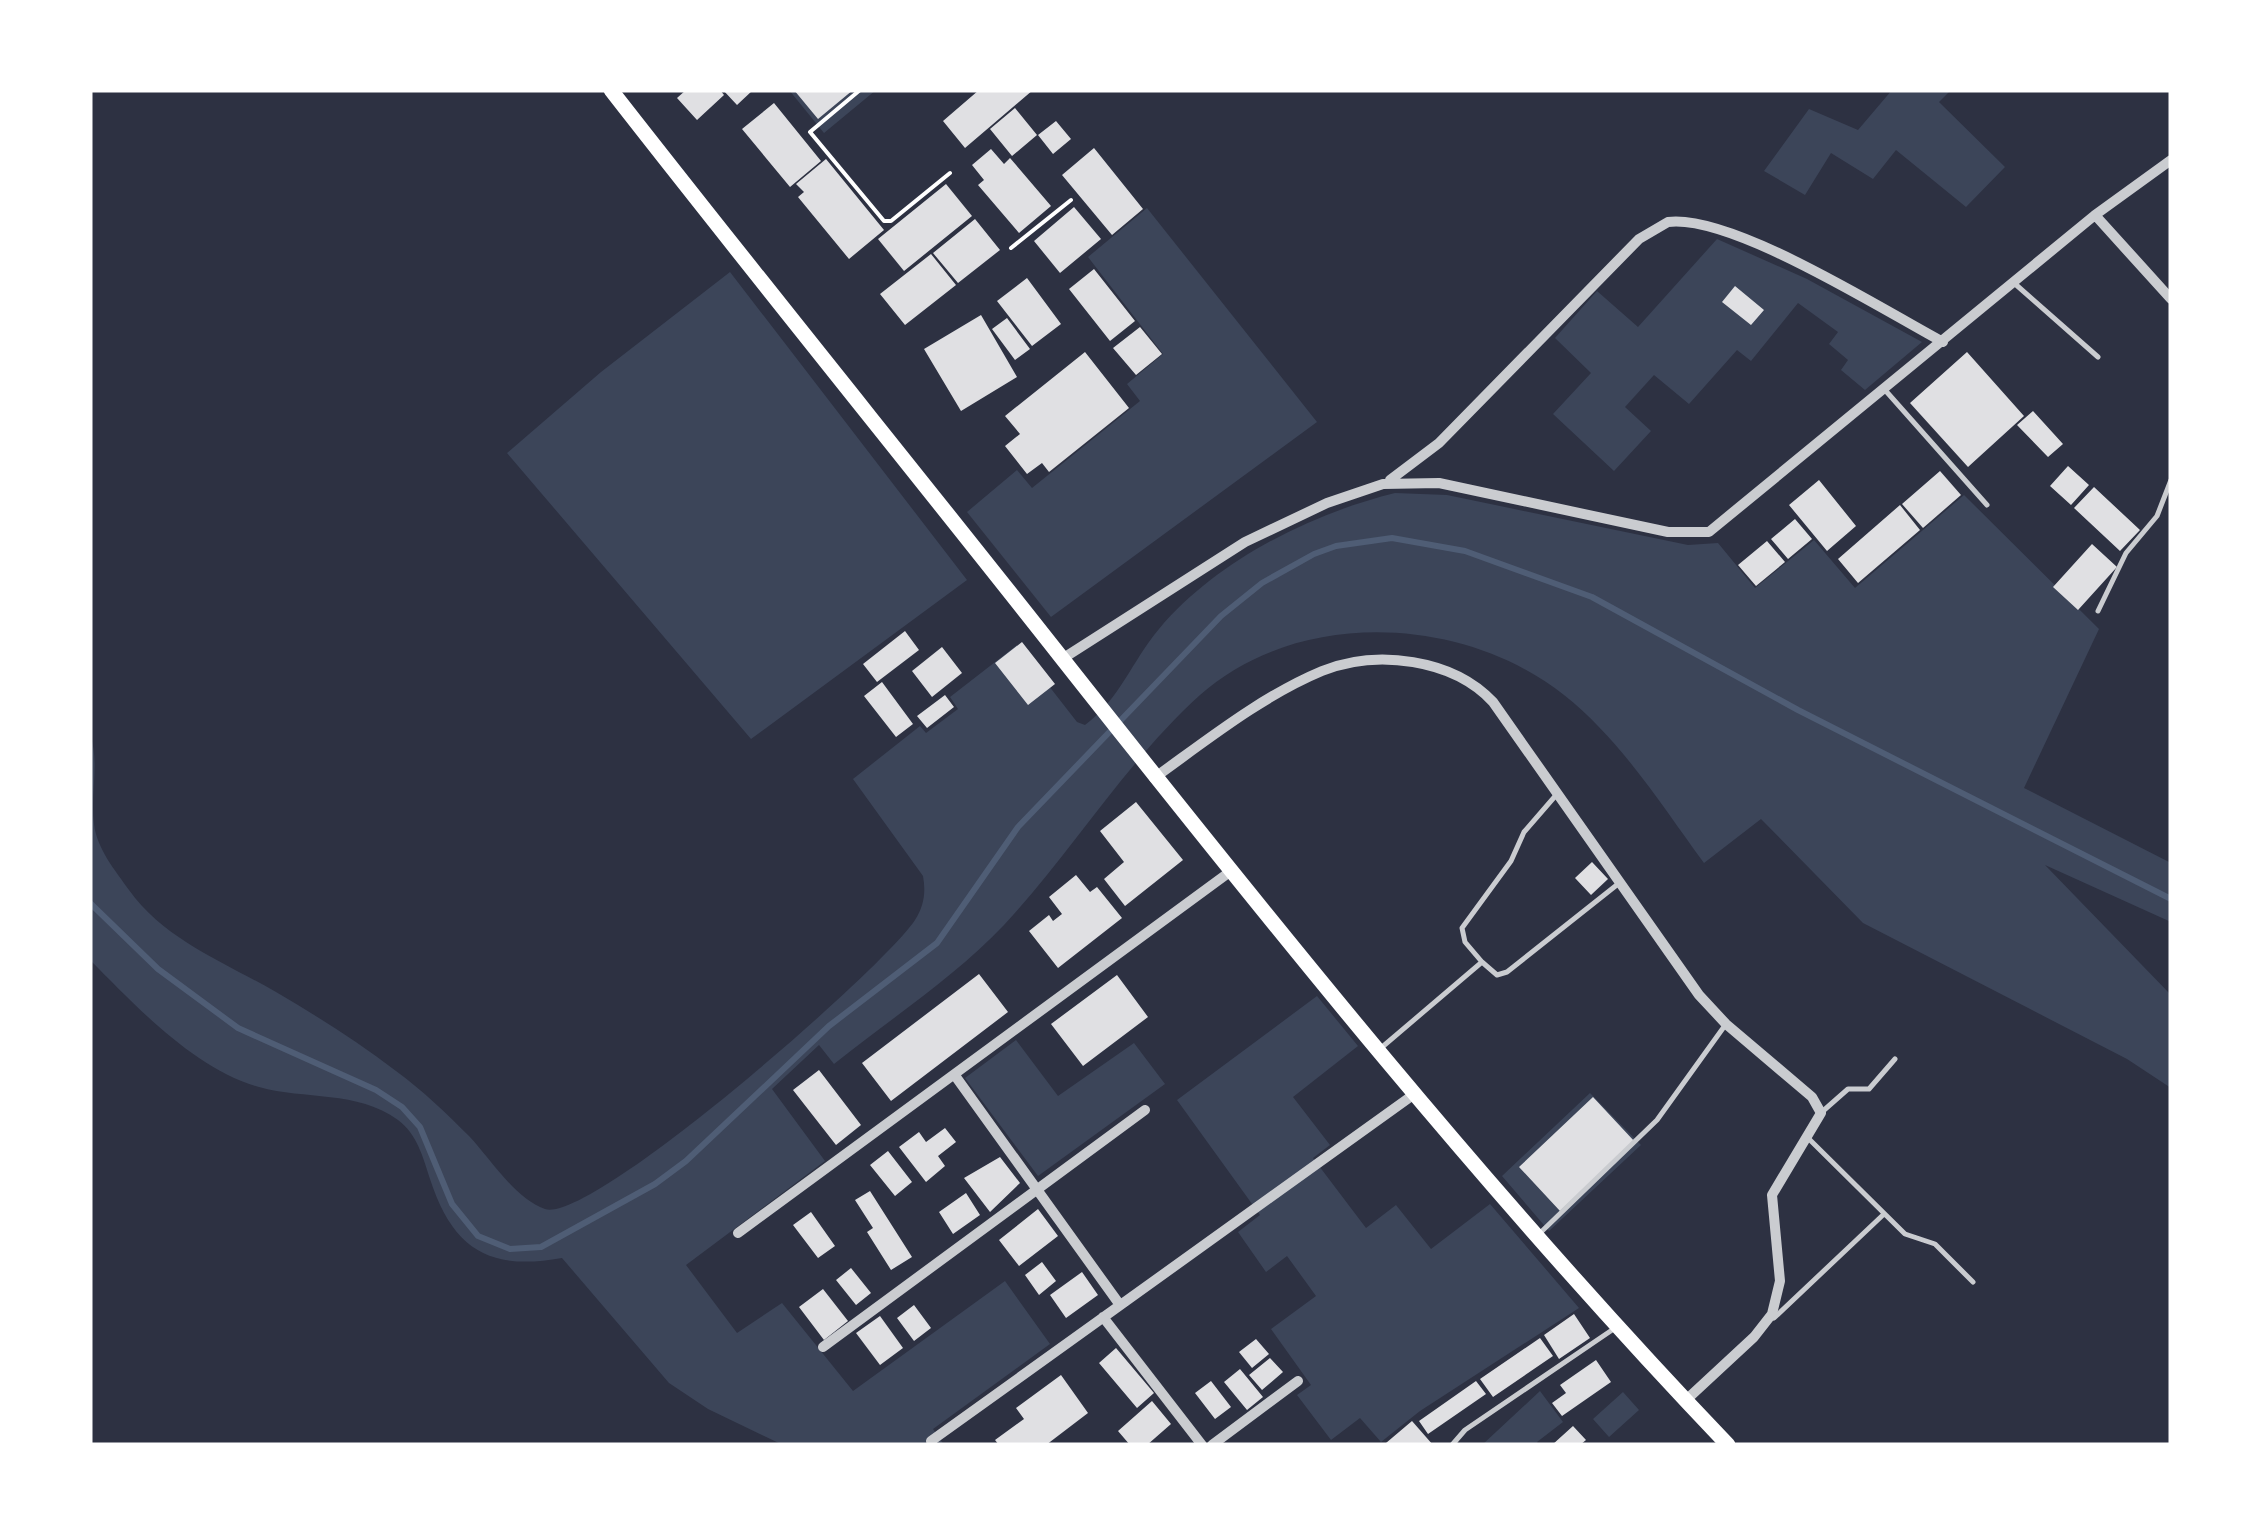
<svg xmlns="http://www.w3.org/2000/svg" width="2261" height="1535" font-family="'Archivo Narrow',sans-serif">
<rect width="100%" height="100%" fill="#2d3142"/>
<!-- green -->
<path fill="#3c4559" d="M789 90H876L824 133Z
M1892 90H1951L1939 102 2005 167 1966 207 1896 150 1873 179 1831 153 1805 195 1764 171 1809 109 1858 130Z
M1147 208 1317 422 1051 617 967 512 1017 470 1032 488 1140 401 1127 384 1163 354 1088 257Z
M1717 239 1807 279 1922 342 1865 390 1841 370 1848 360 1829 344 1838 332 1798 303 1751 361 1737 350 1689 404 1654 375 1625 407 1651 431 1614 471 1553 414 1591 373 1555 338 1597 291 1638 327Z
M730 272 967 580 751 739 507 453 601 372Z
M1395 493 1447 495 1688 545 1718 543 1755 588 1814 540 1855 588 1964 495 2099 629 2024 788 2171 863V922L2045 865 2171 995V1088L2127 1059 1863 923 1761 819 1704 863C1662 806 1621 740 1564 695 1463 615 1298 608 1200 695 1125 763 1072 852 1004 925 955 977 890 1019 834 1064L819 1045 772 1089 825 1161 686 1265 737 1333 782 1303 853 1391 1005 1281 1050 1344 933 1429 944 1445H783L708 1409 669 1383 562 1258C490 1271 453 1250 430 1179 423 1157 417 1134 398 1120 357 1090 305 1100 259 1087 194 1069 136 1006 90 960V734C100 763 90 793 94 824 97 849 115 870 129 890 165 940 224 962 276 992 317 1016 358 1042 396 1071 422 1090 446 1113 469 1136 490 1158 515 1199 545 1209 592 1224 885 967 915 920 924 906 926 892 923 876L853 779 920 726 926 733 958 709 950 697 1017 645 1077 722 1085 725C1120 699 1132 661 1159 629 1216 561 1310 514 1395 493Z
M1317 996 1358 1046 1293 1097 1330 1145 1313 1158 1366 1228 1396 1205 1431 1249 1490 1204 1579 1308 1420 1411 1381 1442 1360 1418 1331 1440 1297 1395 1311 1385 1271 1329 1316 1296 1287 1256 1266 1272 1238 1232 1260 1215 1177 1100Z
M1016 1040 1058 1096 1134 1043 1165 1084 1038 1176 965 1078Z
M1590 1093 1641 1145 1549 1231 1502 1176Z
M1540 1391 1563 1422 1537 1442 1539 1445H1482Z
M1623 1392 1639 1410 1609 1437 1593 1419Z"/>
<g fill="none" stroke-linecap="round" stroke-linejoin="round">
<!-- stream -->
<path stroke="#4f5d75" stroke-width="6" d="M90 903 158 969 238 1028 376 1090 402 1107 420 1127 452 1204 478 1236 510 1249 541 1247 655 1184 686 1161 829 1026 937 943 1018 827 1221 616 1262 583 1314 554 1336 546 1392 538 1465 551 1592 597 1798 710 2171 899"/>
</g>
<!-- building -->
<path fill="#e0e0e3" d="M686 90H720L724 95 697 120 677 98Z
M723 90H753L737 105Z
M794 90H853L818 119Z
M979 90H1033L965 148 943 121Z
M774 103 821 161 790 187 742 129Z
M1015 108 1037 135 1012 156 990 129Z
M1056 121 1071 139 1053 154 1038 135Z
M1094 148 1143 209 1112 235 1062 175Z
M991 149 1004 164 1010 158 1051 206 1019 233 978 185 984 180 972 165Z
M826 159 884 230 849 259 798 197 804 192 796 184Z
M946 184 972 216 904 271 878 239Z
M1074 207 1101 239 1060 273 1034 241Z
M975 219 1000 250 958 283 933 253Z
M931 254 956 285 905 325 880 294Z
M1094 269 1135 321 1110 341 1069 289Z
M1027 278 1061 324 1032 346 997 301Z
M1735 286 1764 310 1751 325 1722 302Z
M981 315 1017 377 961 411 924 349Z
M1007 318 1030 349 1015 360 992 329Z
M1140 327 1162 354 1136 375 1113 348Z
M1085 352 1129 408 1049 472 1042 463 1027 474 1005 446 1020 434 1005 416Z
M1967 352 2024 416 1968 467 1910 403Z
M2033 411 2063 444 2048 457 2017 425Z
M2068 466 2089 485 2071 505 2050 486Z
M1940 471 1961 495 1923 528 1902 504Z
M1819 480 1856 526 1827 551 1789 505Z
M2094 487 2140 530 2120 551 2074 508Z
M1900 505 1920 530 1858 583 1838 559Z
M1795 519 1812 539 1788 559 1771 539Z
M1767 541 1785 562 1756 586 1738 565Z
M2092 544 2117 567 2078 610 2053 587Z
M905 631 919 650 877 682 863 664Z
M1022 642 1055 684 1028 705 995 663Z
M942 647 962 673 932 697 912 671Z
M882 682 913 724 896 737 864 696Z
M945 695 954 707 927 728 917 716Z
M1136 802 1183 860 1125 906 1104 879 1124 862 1100 831Z
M1592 862 1608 879 1591 895 1575 878Z
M1076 875 1090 892 1097 887 1122 918 1058 968 1029 931 1049 915 1053 921 1062 914 1049 897Z
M979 974 1008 1012 891 1101 862 1063Z
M1117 975 1148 1017 1083 1066 1051 1024Z
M819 1070 861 1125 836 1145 793 1090Z
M1593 1097 1635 1142 1560 1211 1519 1167Z
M945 1128 956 1142 938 1156 945 1166 926 1182 899 1147 919 1132 926 1142Z
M888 1151 912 1182 895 1196 870 1165Z
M1000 1157 1020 1183 990 1212 964 1178Z
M870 1191 912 1257 891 1270 867 1232 873 1228 855 1200Z
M966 1193 980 1215 953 1234 939 1212Z
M1038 1209 1058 1236 1019 1266 999 1240Z
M811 1212 835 1246 818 1258 793 1225Z
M1042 1262 1056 1281 1039 1295 1025 1275Z
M851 1268 871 1293 856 1305 836 1280Z
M1082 1272 1098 1295 1066 1318 1050 1295Z
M823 1289 848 1321 824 1340 799 1307Z
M914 1305 931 1328 914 1341 897 1318Z
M1574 1314 1590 1338 1559 1359 1544 1335Z
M880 1316 903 1348 880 1365 856 1333Z
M1540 1338 1553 1356 1493 1397 1480 1379Z
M1256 1339 1269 1354 1252 1368 1239 1352Z
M1116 1348 1154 1393 1137 1408 1099 1363Z
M1270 1358 1283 1372 1262 1390 1249 1375Z
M1596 1360 1611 1382 1562 1416 1552 1403 1566 1393 1560 1385Z
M1240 1369 1263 1397 1247 1410 1224 1382Z
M1061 1375 1088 1413 1046 1445H999L995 1440 1024 1419 1016 1408Z
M1211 1381 1231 1407 1215 1419 1195 1393Z
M1476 1381 1486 1394 1428 1434 1419 1421Z
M1152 1401 1171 1424 1147 1445H1130L1118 1431Z
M1412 1421 1433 1445H1388L1386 1443Z
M1573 1426 1586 1440 1580 1445H1552Z"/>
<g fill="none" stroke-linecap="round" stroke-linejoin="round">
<!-- path -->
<path stroke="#fff" stroke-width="4" d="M860 90 810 132 884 221H891L950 173
M1011 248 1071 200"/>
<!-- service -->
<path stroke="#caccd0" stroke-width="5" d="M2014 283 2098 357
M1885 390 1987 505
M2098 611 2126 553 2157 516 2171 480
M1482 962 1465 942 1462 928 1511 861 1524 832 1557 794
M1381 1048 1482 962 1497 975 1507 972 1618 884
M1823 1111 1848 1089H1869L1895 1059
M1809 1139 1905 1234 1935 1244 1973 1282
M1539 1234 1657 1120 1726 1024
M1774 1318 1884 1214
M1452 1445 1465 1430 1615 1328"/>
<!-- minor -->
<path stroke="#caccd0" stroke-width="10" d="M2095 215 2171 299
M1390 480 1439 443 1639 239 1668 222C1732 214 1883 310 1943 342
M1062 659 1245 542 1327 503 1383 484 1439 483 1668 532H1709L2095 215 2171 160
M1154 778C1207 740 1262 696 1322 671 1377 649 1453 659 1493 702L1699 995 1726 1024 1812 1097 1821 1113 1772 1195 1780 1281 1772 1314 1754 1337 1685 1401
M956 1077 1120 1305
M738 1233 1231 871
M1103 1317 1202 1445
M823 1347 1145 1110
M931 1441 1413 1095
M1212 1445 1298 1381"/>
<!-- secondary -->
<path stroke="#fff" stroke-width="15" d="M611 90C759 280 912 468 1061 657 1275 928 1490 1196 1728 1445"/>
</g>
<!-- border -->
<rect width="2261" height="1535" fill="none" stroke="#ffffff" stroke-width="185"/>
</svg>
